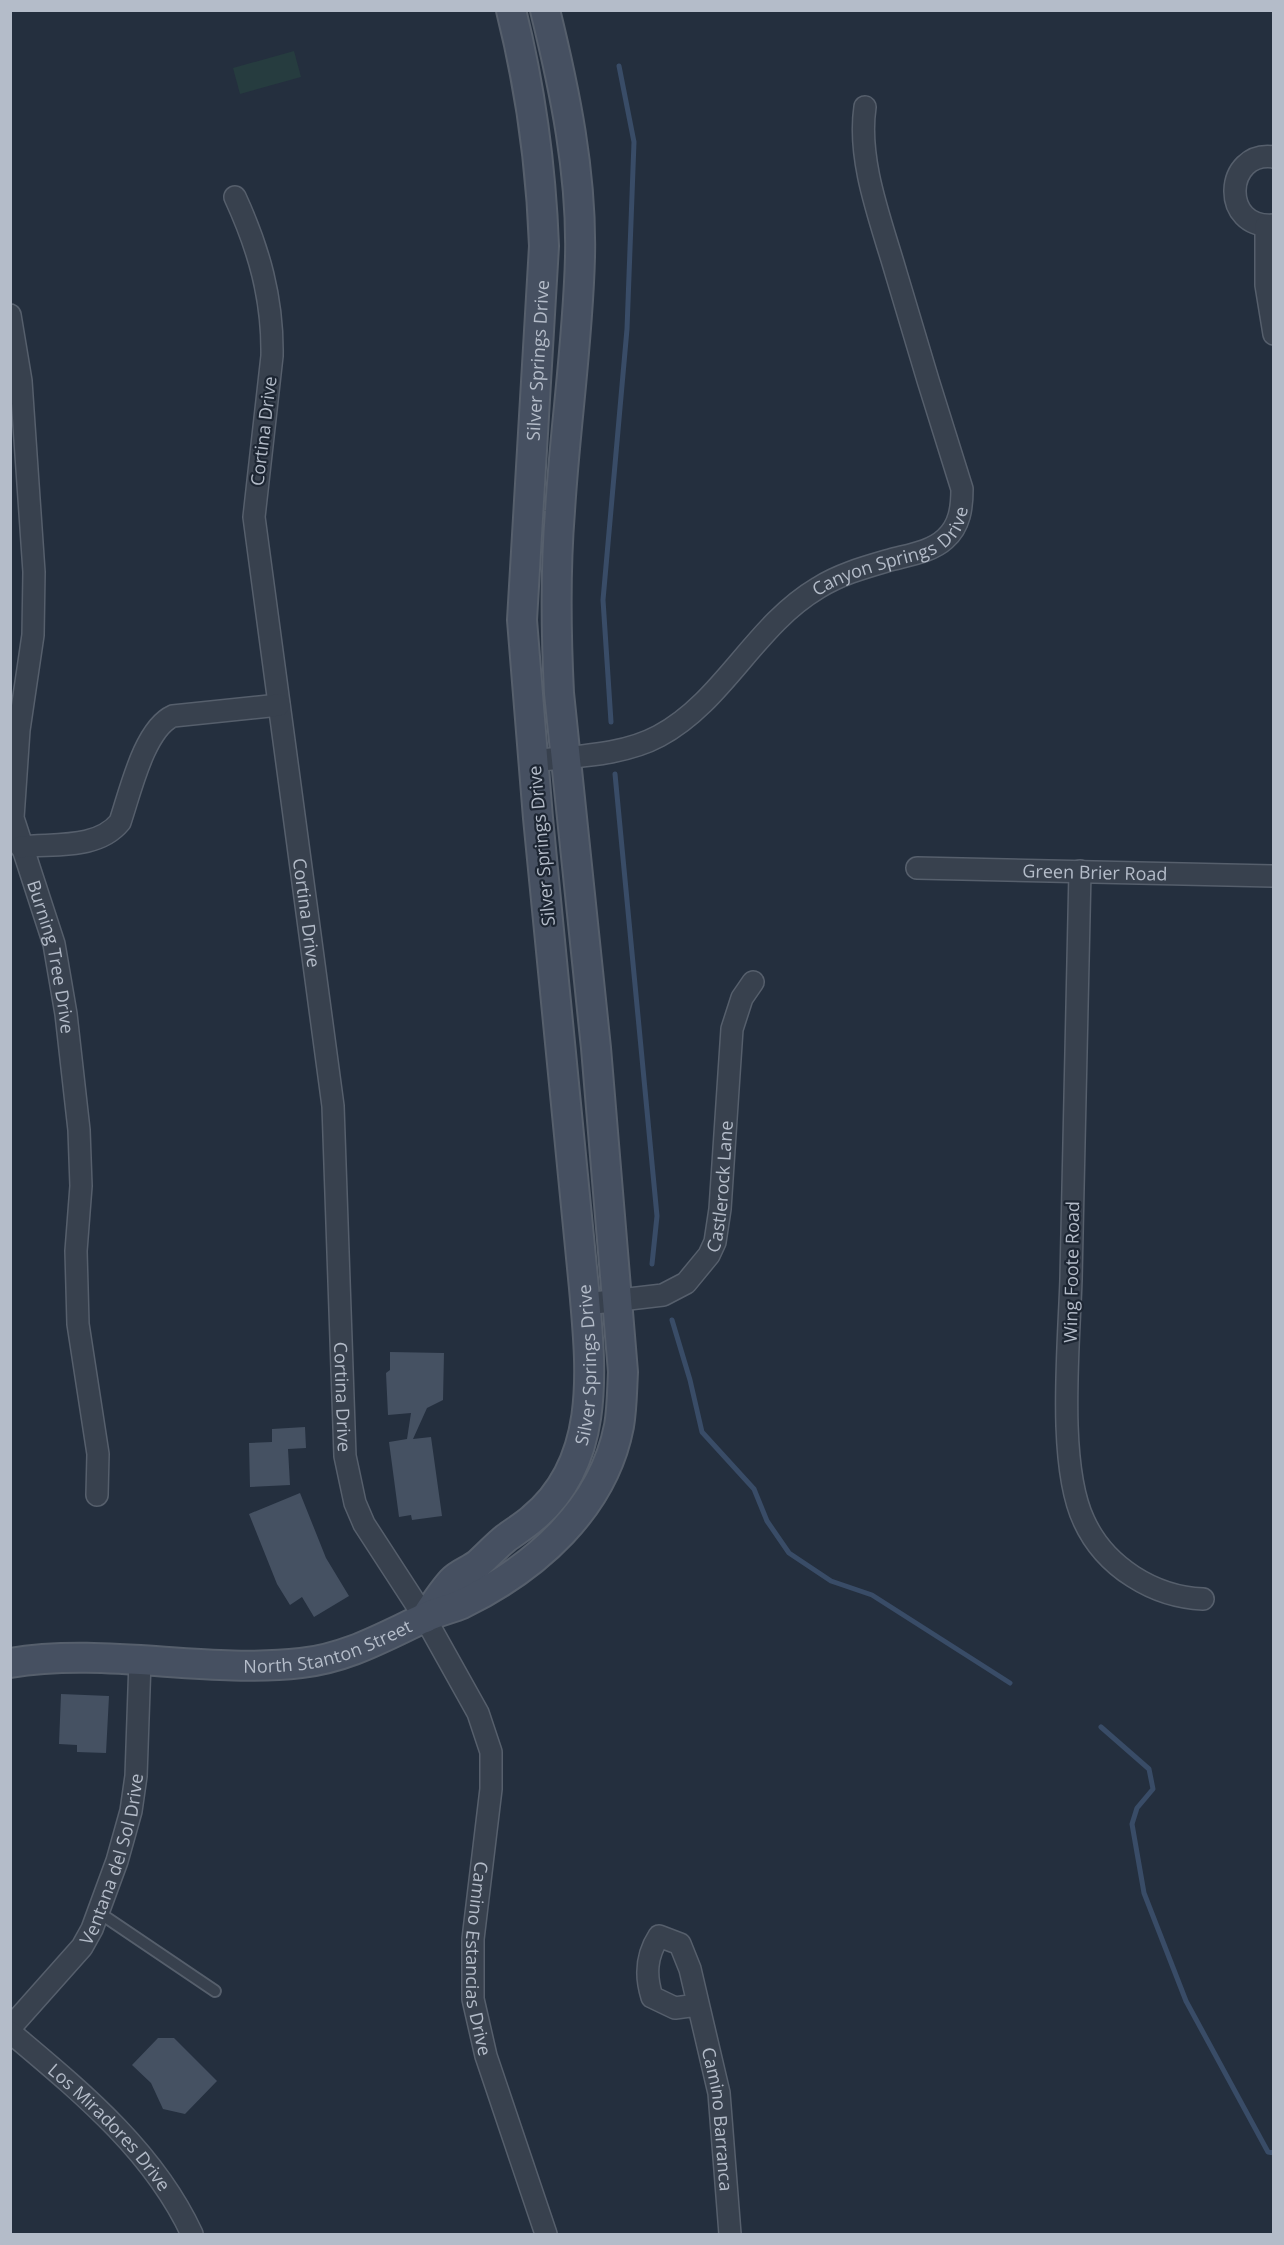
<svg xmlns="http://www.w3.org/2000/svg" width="1284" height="2245" font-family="'Open Sans',sans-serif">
<rect width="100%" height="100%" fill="#242f3e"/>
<!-- pitch -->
<path fill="#263c3f" d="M294 51 301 77 240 94 233 68Z"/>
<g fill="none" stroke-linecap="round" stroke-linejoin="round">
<!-- stream -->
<path stroke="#394c67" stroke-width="5" d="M611 722 603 600 627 329 634 142 619 66
M615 774 657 1216 652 1264
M672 1320 690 1380 702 1432 754 1489 767 1521 789 1553 831 1581 872 1595 1010 1683
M1101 1727 1149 1769 1153 1789 1137 1808 1132 1824 1144 1893 1186 2001 1268 2152 1274 2153"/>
</g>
<!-- building -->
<path fill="#455162" d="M390 1352 444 1353 443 1400 427 1408 413 1439 431 1437 442 1516 412 1520 411 1515 399 1517 389 1442 407 1439 411 1413 388 1415 386 1373 390 1370Z
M305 1427 306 1448 288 1449 290 1485 250 1487 249 1443 272 1442V1429Z
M300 1493 326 1558 349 1596 314 1617 302 1597 290 1605 277 1584 249 1514Z
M61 1694 109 1696 106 1753 77 1752V1745L59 1744Z
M158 2038H174L217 2081 185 2114 163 2109 151 2083 132 2065Z"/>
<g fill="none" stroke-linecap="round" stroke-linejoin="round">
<!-- lane casing -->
<g stroke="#565f6c" stroke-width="14">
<path id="lane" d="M98 1912 215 1991"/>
</g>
<!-- street casing -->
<g stroke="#565f6c" stroke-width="24">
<g id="street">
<path d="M1274 157C1224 150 1220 230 1274 225"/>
<path id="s1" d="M235 197C259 249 273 299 272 356L254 517 333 1106 345 1456 355 1503 364 1524 425 1618 478 1713 491 1752V1789L473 1939V1999L486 2056 546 2234"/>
<path d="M1266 226V285L1274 334"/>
<path id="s2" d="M10 315 21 381 34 572 33 635 19 730 13 818 54 944 66 1014 79 1130 81 1186 76 1251 78 1324 98 1454 97 1495"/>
<path id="s3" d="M533 761C574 756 622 756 659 736 724 701 754 626 818 588 840 574 866 567 890 560 908 555 931 552 945 539 960 526 962 507 962 489 939 417 917 345 896 273 881 221 857 161 865 107"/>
<path d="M21 847C53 843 97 850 120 822 130 793 144 729 173 716L279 705"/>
<path id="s4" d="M917 868 1274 876"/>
<path d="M1080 871C1077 1007 1074 1143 1071 1279 1069 1345 1057 1464 1084 1521 1105 1567 1154 1597 1203 1599"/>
<path id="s5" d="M586 1304 663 1295 686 1283 709 1255 715 1242 720 1209 732 1029 742 998 753 982"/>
<path id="s6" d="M697 2005 675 2008 652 1997C645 1975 646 1956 659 1936L680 1944 690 1969 719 2093 730 2234"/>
<path id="s7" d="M10 2028 82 1947 92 1929 117 1861 131 1811 136 1776 140 1661"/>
<path id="s8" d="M10 2032C80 2091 153 2150 192 2234"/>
</g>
</g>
<!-- secondary casing -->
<g stroke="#565f6c" stroke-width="32">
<g id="secondary">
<path id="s9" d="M425 1618C433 1606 442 1592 452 1581 459 1573 471 1570 479 1563 488 1555 496 1546 506 1538 514 1532 524 1526 532 1519 602 1462 591 1368 584 1288L538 818 522 620 544 246C541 164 531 90 511 10"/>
<path id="s10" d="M10 1663C106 1647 205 1674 301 1663 347 1658 383 1637 424 1618 436 1612 450 1609 462 1604 535 1568 603 1509 619 1426 622 1409 622 1390 623 1372L596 1048 559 693C556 632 555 572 560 511 565 427 578 342 580 257 582 174 565 91 545 10"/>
</g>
</g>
<!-- lane -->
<use href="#lane" stroke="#38414e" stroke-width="10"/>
<!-- street -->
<use href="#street" stroke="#38414e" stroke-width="21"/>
<!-- secondary -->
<use href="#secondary" stroke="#465061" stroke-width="28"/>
</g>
<g text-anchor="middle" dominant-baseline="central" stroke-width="4.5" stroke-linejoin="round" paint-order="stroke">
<!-- street labels -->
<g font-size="18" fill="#b4bcc9" stroke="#1d2633">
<text stroke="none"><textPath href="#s9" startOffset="1326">Silver Springs Drive</textPath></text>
<text transform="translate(263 431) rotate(-83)">Cortina Drive</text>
<text stroke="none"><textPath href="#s3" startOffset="432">Canyon Springs Drive</textPath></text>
<text transform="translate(541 846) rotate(-95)">Silver Springs Drive</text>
<text stroke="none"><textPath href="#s4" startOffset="178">Green Brier Road</textPath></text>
<text stroke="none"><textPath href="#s1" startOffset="726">Cortina Drive</textPath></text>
<text stroke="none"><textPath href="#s2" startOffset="650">Burning Tree Drive</textPath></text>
<text stroke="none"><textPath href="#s5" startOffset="210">Castlerock Lane</textPath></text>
<text transform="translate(1071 1272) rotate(-89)">Wing Foote Road</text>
<text stroke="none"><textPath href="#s9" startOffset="318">Silver Springs Drive</textPath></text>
<text stroke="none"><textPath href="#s1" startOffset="1212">Cortina Drive</textPath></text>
<text stroke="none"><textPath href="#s10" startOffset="321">North Stanton Street</textPath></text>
<text stroke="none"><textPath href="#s7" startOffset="202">Ventana del Sol Drive</textPath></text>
<text stroke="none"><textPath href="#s1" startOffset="1812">Camino Estancias Drive</textPath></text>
<text stroke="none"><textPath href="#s6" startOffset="314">Camino Barranca</textPath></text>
<text stroke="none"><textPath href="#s8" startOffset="138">Los Miradores Drive</textPath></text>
</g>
</g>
<!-- border -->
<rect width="1284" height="2245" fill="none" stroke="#b4bcc9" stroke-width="24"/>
</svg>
